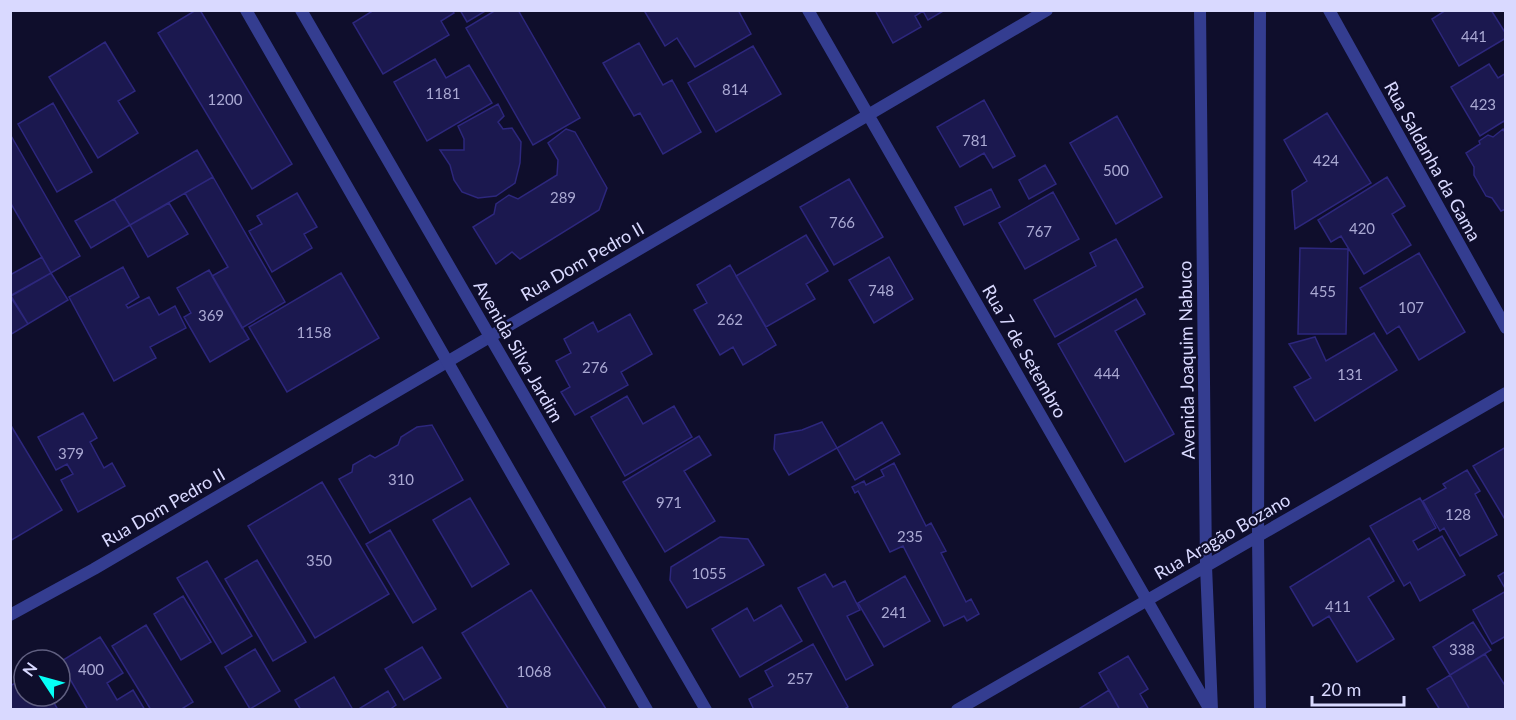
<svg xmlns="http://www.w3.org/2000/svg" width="1516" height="720" font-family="Lato,sans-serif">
<rect width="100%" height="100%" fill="#0f0e2c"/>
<!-- building -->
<path fill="#1b184f" stroke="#2d277d" stroke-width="1.5" d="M196 10H200L292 164 252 189 158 33Z
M374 10H452L454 13 441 21 449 35 383 74 353 23Z
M460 10H487L467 22Z
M496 10H518L580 118 533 145 466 28Z
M648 10H738L751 34 695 67 677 38 665 46 645 12Z
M875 10H945L928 20 923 11 915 16 921 27 893 43Z
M1446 10H1491L1506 34V38L1459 66 1432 19Z
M105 42 135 91 118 101 138 133 98 158 49 77Z
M639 43 663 85 672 80 701 132 663 154 640 113 634 116 603 63Z
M753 46 781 94 716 132 688 83Z
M435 59 446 78 469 65 492 103 427 141 394 82Z
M1489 64 1498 78 1506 73V123L1504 121 1480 136 1451 87Z
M984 100 1015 156 993 168 984 153 960 167 937 127Z
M53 103 92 172 57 192 18 124Z
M498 104 504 116 498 122 503 129 512 128 521 142 520 163 515 183 496 196 478 198 462 192 454 180 450 165 440 150H464V139L458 126Z
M1327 113 1371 183 1295 229 1292 191 1307 181 1284 140Z
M1117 116 1162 197 1116 224 1070 143Z
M566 129 575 132 607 188 599 210 520 259 512 252 496 264 473 227 494 214 496 204 509 195 518 199 557 175 558 160 548 143Z
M1503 129 1506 134V209L1501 211 1492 198 1486 196 1474 175V167L1466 153 1480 144 1479 141 1488 135 1493 137Z
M10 134 80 256 51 273 10 202Z
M197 150 213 177 130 225 114 199Z
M1045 165 1056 184 1029 199 1019 180Z
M213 177 285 302 242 328 212 276 228 267 185 193Z
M1387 177 1405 206 1392 214 1411 245 1364 274 1341 236 1331 242 1318 220Z
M849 179 883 237 834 265 800 207Z
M991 189 1000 207 964 225 955 207Z
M1053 192 1079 239 1025 269 999 223Z
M297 193 317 227 304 234 312 248 272 272 249 231 262 224 257 216Z
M114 199 130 225 91 248 75 221Z
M169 203 188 234 148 257 130 225Z
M806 235 828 271 806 284 815 299 766 327 736 276Z
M1116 239 1143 287 1055 337 1034 300 1096 266 1090 253Z
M1300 248 1348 249 1346 334H1298Z
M1419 253 1465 332 1419 360 1399 326 1387 334 1360 288Z
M42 257 51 273 10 296V275Z
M889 257 913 299 874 323 849 280Z
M730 265 776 345 743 365 733 347 720 355 694 310 707 303 697 285Z
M123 267 139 297 126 305 128 308 149 297 159 315 175 306 186 328 150 347 156 358 114 381 69 297Z
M209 270 249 339 210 362 184 317 191 313 177 288Z
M51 273 68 300 28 324 11 296Z
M341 273 379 338 287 392 249 327Z
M10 296 28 324 10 335Z
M1136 299 1145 314 1115 331 1174 434 1125 462 1058 344Z
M630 314 652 354 621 372 628 385 575 415 561 392 570 387 556 361 571 353 564 339 593 322 598 332Z
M1374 333 1397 370 1315 421 1294 387 1311 378 1289 344 1315 337 1326 361Z
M627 396 643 424 674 406 692 437 625 476 591 417Z
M83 413 97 438 90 442 104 468 112 463 125 486 78 512 61 480 73 474 67 464 56 470 38 437Z
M822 422 837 448 789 475 774 449 775 435 802 430Z
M882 422 900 454 855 480 837 448Z
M10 424 62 510 10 541Z
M432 425 463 480 370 533 339 479 352 472 353 465 370 455 375 458 398 445 401 437 417 427Z
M699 436 711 455 684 471 715 521 665 552 623 482Z
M1506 447V521L1473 466Z
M894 463 926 526 931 523 946 551 941 553 966 602 971 599 979 614 967 621 964 616 944 626 903 546 890 552 858 491 855 493 852 487 864 481 866 485 884 476 881 470Z
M1467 470 1480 491 1475 494 1497 535 1460 556 1444 528 1440 531 1423 501 1446 488 1443 484Z
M322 482 389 594 315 638 248 526Z
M470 498 509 564 472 587 433 520Z
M1420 498 1436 528 1413 541 1418 550 1442 536 1465 575 1420 601 1410 582 1404 586 1370 526Z
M390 530 436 609 413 623 366 544Z
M720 537 748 539 764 565 687 608 670 580 671 567Z
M1369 538 1394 581 1368 597 1394 639 1357 662 1329 616 1313 626 1290 587Z
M257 560 306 642 273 661 225 579Z
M207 561 252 636 222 654 177 578Z
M1506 571V590L1498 576Z
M825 574 833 587 845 581 860 610 847 616 873 665 846 680 798 588Z
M905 576 930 621 884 647 858 603Z
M531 590 606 709 605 710H509L462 633Z
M1506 591V636L1492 644 1473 610Z
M183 596 211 642 181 660 154 614Z
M781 605 802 641 740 677 712 629 747 608 754 621Z
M1473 622 1491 650 1450 675 1433 647Z
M146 625 193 702 180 710H151L112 646Z
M100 637 123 673 107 683 117 700 133 690 145 710H88L60 662Z
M813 644 848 707 843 710H754L749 699 773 686 765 671Z
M422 647 441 678 404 700 385 669Z
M255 649 280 691 250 709 225 667Z
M1485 654 1506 687V710H1470L1450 675Z
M1128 656 1148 689 1140 694 1149 710H1120L1099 673Z
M1450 675 1470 710H1440L1427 689Z
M334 677 353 710H301L295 700Z
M24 678V696H50L57 708 54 710H10V686Z
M1109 690 1120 710H1077Z
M388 691 396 705 389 710H357Z"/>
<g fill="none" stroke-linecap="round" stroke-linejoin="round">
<!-- minor -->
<path stroke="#343d90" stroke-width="12" d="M808 10 1210 710
M1200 10 1206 566 1212 710
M1260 10 1258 536 1260 710
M1329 10 1506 328
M10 615 94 569 1047 10
M957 710 1506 393"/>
<!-- tertiary -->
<path stroke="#343d90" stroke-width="12" d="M246 10 647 710
M301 10 706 710"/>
</g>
<g text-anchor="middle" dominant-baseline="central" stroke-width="4.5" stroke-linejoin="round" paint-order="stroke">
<!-- number labels -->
<g font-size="15" fill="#aaa9d3">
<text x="1474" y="36">441</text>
<text x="735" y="89">814</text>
<text x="443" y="93">1181</text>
<text x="225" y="99">1200</text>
<text x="1483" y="104">423</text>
<text x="975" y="140">781</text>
<text x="1326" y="160">424</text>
<text x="1116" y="170">500</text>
<text x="563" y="197">289</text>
<text x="842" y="222">766</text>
<text x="1362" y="228">420</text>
<text x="1039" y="231">767</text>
<text x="881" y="290">748</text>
<text x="1323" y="291">455</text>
<text x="1411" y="307">107</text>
<text x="211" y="315">369</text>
<text x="730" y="319">262</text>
<text x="314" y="332">1158</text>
<text x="595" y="367">276</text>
<text x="1107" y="373">444</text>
<text x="1350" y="374">131</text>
<text x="71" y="453">379</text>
<text x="401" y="479">310</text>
<text x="669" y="502">971</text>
<text x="1458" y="514">128</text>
<text x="910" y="536">235</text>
<text x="319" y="560">350</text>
<text x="709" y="573">1055</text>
<text x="1338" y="606">411</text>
<text x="894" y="612">241</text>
<text x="1462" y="649">338</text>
<text x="91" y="669">400</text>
<text x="534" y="671">1068</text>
<text x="800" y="678">257</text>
</g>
<!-- street labels -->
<g font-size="18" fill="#d9d9ff" stroke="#0f0e2c">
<text transform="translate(1433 161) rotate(61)">Rua Saldanha da Gama</text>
<text transform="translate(582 261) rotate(-30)">Rua Dom Pedro II</text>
<text transform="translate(519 351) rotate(60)">Avenida Silva Jardim</text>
<text transform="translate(1025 351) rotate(60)">Rua 7 de Setembro</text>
<text transform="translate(1186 360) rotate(-91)">Avenida Joaquim Nabuco</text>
<text transform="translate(163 507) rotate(-30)">Rua Dom Pedro II</text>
<text transform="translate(1222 536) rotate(-30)">Rua Aragão Bozano</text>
</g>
</g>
<!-- border -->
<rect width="1516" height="720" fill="none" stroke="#d9d9ff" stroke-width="24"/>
<!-- north arrow -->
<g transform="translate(42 678) rotate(306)"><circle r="28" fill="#0f0e2c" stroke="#605f80" stroke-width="1.5"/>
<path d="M0-4.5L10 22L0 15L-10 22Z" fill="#05fff6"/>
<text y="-9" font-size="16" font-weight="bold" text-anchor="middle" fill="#d9d9ff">N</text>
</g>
<!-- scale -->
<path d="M1312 696v9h92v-9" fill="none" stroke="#d9d9ff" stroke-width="3"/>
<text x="1321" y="696" font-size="18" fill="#d9d9ff" stroke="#0f0e2c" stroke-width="4.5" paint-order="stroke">20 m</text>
</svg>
